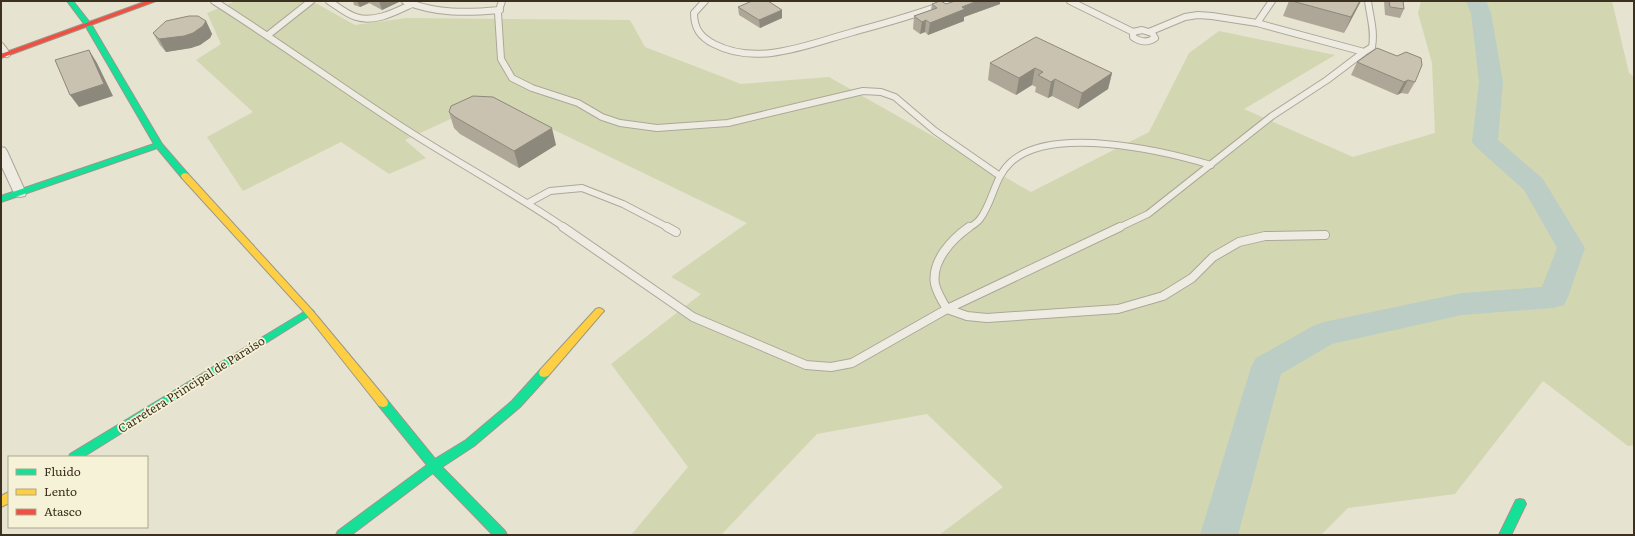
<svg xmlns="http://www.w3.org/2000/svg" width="1635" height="536" font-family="Literata,serif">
<rect width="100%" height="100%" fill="#e6e3d0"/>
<!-- green -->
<path fill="#d2d7b2" d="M236 1H312L355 25 406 18 630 20 645 47 741 84 829 77 1031 192 1149 132 1189 53 1219 31 1335 55 1244 109 1353 157 1435 133 1432 63 1418 13 1421 1H1612L1629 73 1634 77V445L1628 446 1543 381 1455 494 1348 508 1321 535H939L1003 487 927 414 817 434 721 535H631L688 467 611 364 701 294 671 277 747 223 492 100 405 140 426 158 389 174 341 142 243 191 207 137 253 112 196 60 221 44 207 13Z"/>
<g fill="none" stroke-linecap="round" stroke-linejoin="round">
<!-- river -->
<path fill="#bbcdc4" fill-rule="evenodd" d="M1466 1H1486L1491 13 1503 82 1498 140 1543 179 1585 248 1568 297 1564 305 1553 308 1462 315 1332 344 1281 374 1238 535H1200L1251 367 1256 358 1313 326 1324 322 1462 293 1542 287 1557 248 1524 190 1476 147 1472 142 1479 82 1471 13Z"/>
<!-- lane-far1 casing -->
<g stroke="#aca798" stroke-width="8">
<path id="lane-far1" d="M214 1C274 39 331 80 390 119 447 157 508 189 565 228
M329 1C337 6 346 14 356 17 375 23 395 12 412 4
M405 1C436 14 467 13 500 10
M502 1 498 13 501 59 512 78 532 88 578 103 602 117 620 123 657 128 728 123 863 91 881 92 895 97 935 131 1000 176
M705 1 694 13C694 28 700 37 714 44 758 67 809 44 853 32 886 23 920 14 952 1
M1070 1 1133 32
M1257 23 1272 1
M1142 30 1152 33 1155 38C1148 43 1140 42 1133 37V32Z
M268 35 311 1
M1 46 7 54
M1364 52 1372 47C1375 31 1370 17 1368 1
M528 203 550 191 582 188 623 204 669 228
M968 228C972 226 977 223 980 219 993 202 994 178 1010 163 1050 124 1164 151 1211 165
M1118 228 1148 214 1272 116 1327 80 1364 52 1257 23 1212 16 1198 15 1185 17 1149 32"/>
</g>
<!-- lane casing -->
<g stroke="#aca798" stroke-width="10">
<path id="lane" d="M563 227 693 317 806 365 831 367 852 363 947 309 1120 227
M667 227 676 232
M969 227C952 239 931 261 935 284 937 293 942 301 947 309L967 316 987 318 1118 309 1163 296 1192 278 1213 257 1239 242 1265 236 1325 235"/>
</g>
<!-- street casing -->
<g stroke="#aca798" stroke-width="2">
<path id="street" d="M1 147 5 148 7 151 26 193 25 196 20 197 15 196 14 193 1 165Z"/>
</g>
<!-- fast casing -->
<g stroke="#9b9788" stroke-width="2">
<path id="fast" d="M67 1H73L91 24 162 144 188 174 189 176 188 178H182L157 148 1 202V196L154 144 85 25Z
M309 309 312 310 314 312 312 314 83 457H69L70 454Z
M544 369 548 370 549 373 548 376 520 407 474 446 442 467 505 531 507 535H493L433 473 351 535H336L338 531 427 465 379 406 378 403 379 400 383 399 387 400 435 459 466 440 512 401 540 370Z
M1520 499 1524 500 1526 504 1511 535H1499L1516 500Z"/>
</g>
<!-- slow casing -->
<g stroke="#9b9788" stroke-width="2">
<path id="slow" d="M185 173 188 174 312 310 387 400 388 403 387 406 383 407 379 406 306 314 182 178 181 176 182 174Z
M599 308 602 309 604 311 602 313 548 376 544 377 540 376 539 373 540 370 596 309Z
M9 492V503L1 507V496Z"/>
</g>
<!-- jam casing -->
<g stroke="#9b9788" stroke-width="2">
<path id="jam" d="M147 1H156L1 58V54Z"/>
</g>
<!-- lane-far1 -->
<use href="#lane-far1" stroke="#eeece2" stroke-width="6"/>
<!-- lane -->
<use href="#lane" stroke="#eeece2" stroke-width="8"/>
<!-- street -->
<use href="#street" fill="#eeece2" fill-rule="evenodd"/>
<!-- fast -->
<use href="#fast" fill="#16e098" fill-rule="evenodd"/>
<!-- slow -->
<use href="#slow" fill="#ffcf43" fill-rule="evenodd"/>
<!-- jam -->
<use href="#jam" fill="#f24e42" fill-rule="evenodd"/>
</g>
<!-- wall -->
<path fill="#aea798" d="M353 1H401L382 10 369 3 360 7 354 5Z
M1289 1H1361L1344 33 1283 16Z
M1384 1H1403L1404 9 1400 18 1385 15Z
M932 4H1000L964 17V21L928 35 925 32 920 34 913 29 914 16 931 10Z
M738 7 782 10V18L760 28 739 15Z
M206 21 212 34 210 38 200 45 191 48 166 52 160 45 153 33Z
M1357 62 1415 82 1408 94 1401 93 1397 95 1351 75Z
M990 63 1112 73 1108 89 1078 109 1052 96 1048 98 1035 92 1036 87 1032 85 1016 95 988 80Z
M449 112 556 145 519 168 460 134 454 128Z"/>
<!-- shaded-wall -->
<path fill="#8d887c" d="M357 1H368L369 3 360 7Z
M379 1H401L382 10Z
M977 1H1000V4L964 17V21L928 35 930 23 962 7Z
M1360 1H1361L1344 33 1351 17Z
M782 10V18L760 28 759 20Z
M926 20 925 32 920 34 922 22Z
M206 21 212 34 210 38 200 45 191 48 166 52 159 39Z
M89 50 97 63 113 96 79 107 70 95Z
M1035 68 1032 85 1016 95 1019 78Z
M1112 73 1108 89 1078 109 1082 93Z
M1055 79 1052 96 1048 98 1051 82Z
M1408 80 1401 93 1397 95 1404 82Z
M552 128 556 145 519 168 514 151Z"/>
<!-- building -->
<path fill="#cac2b1" stroke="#8d887c" d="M752 1H768L782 10 759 20 738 7Z
M940 1H941L946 4 955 1H977L962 7 965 9 930 23 926 20 922 22 914 16 937 8 932 4Z
M1292 1H1360L1351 17Z
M1389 1H1403L1404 9 1390 7Z
M189 16H198L206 21 203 26 193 33 184 36 159 39 153 33 166 21Z
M1036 37 1112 73 1082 93 1055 79 1051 82 1038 75 1043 72 1035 68 1019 78 990 63Z
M1377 48 1397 56 1406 52 1421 58 1422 65 1415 82 1408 80 1404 82 1357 62Z
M89 50 104 84 70 95 55 60Z
M473 96 493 97 552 128 514 151 455 117 449 112 451 106Z"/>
<g text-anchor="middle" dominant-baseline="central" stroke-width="3.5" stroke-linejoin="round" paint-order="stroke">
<!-- street labels -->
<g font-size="12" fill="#3c3120" stroke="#f6f2d7">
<text transform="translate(191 384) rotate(-32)">Carretera Principal de Paraíso</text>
</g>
</g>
<!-- border -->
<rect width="1635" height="536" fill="none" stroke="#3c3120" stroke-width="4"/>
<!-- legend -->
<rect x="8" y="456" width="140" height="72" fill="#f6f2d7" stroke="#aca58e"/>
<rect x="16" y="469" width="20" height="6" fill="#16e098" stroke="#aca58e"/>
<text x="44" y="476" font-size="12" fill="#3c3120">Fluido</text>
<rect x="16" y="489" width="20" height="6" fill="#ffcf43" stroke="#aca58e"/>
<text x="44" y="496" font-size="12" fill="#3c3120">Lento</text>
<rect x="16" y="509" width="20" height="6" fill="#f24e42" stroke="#aca58e"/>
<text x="44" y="516" font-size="12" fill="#3c3120">Atasco</text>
</svg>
